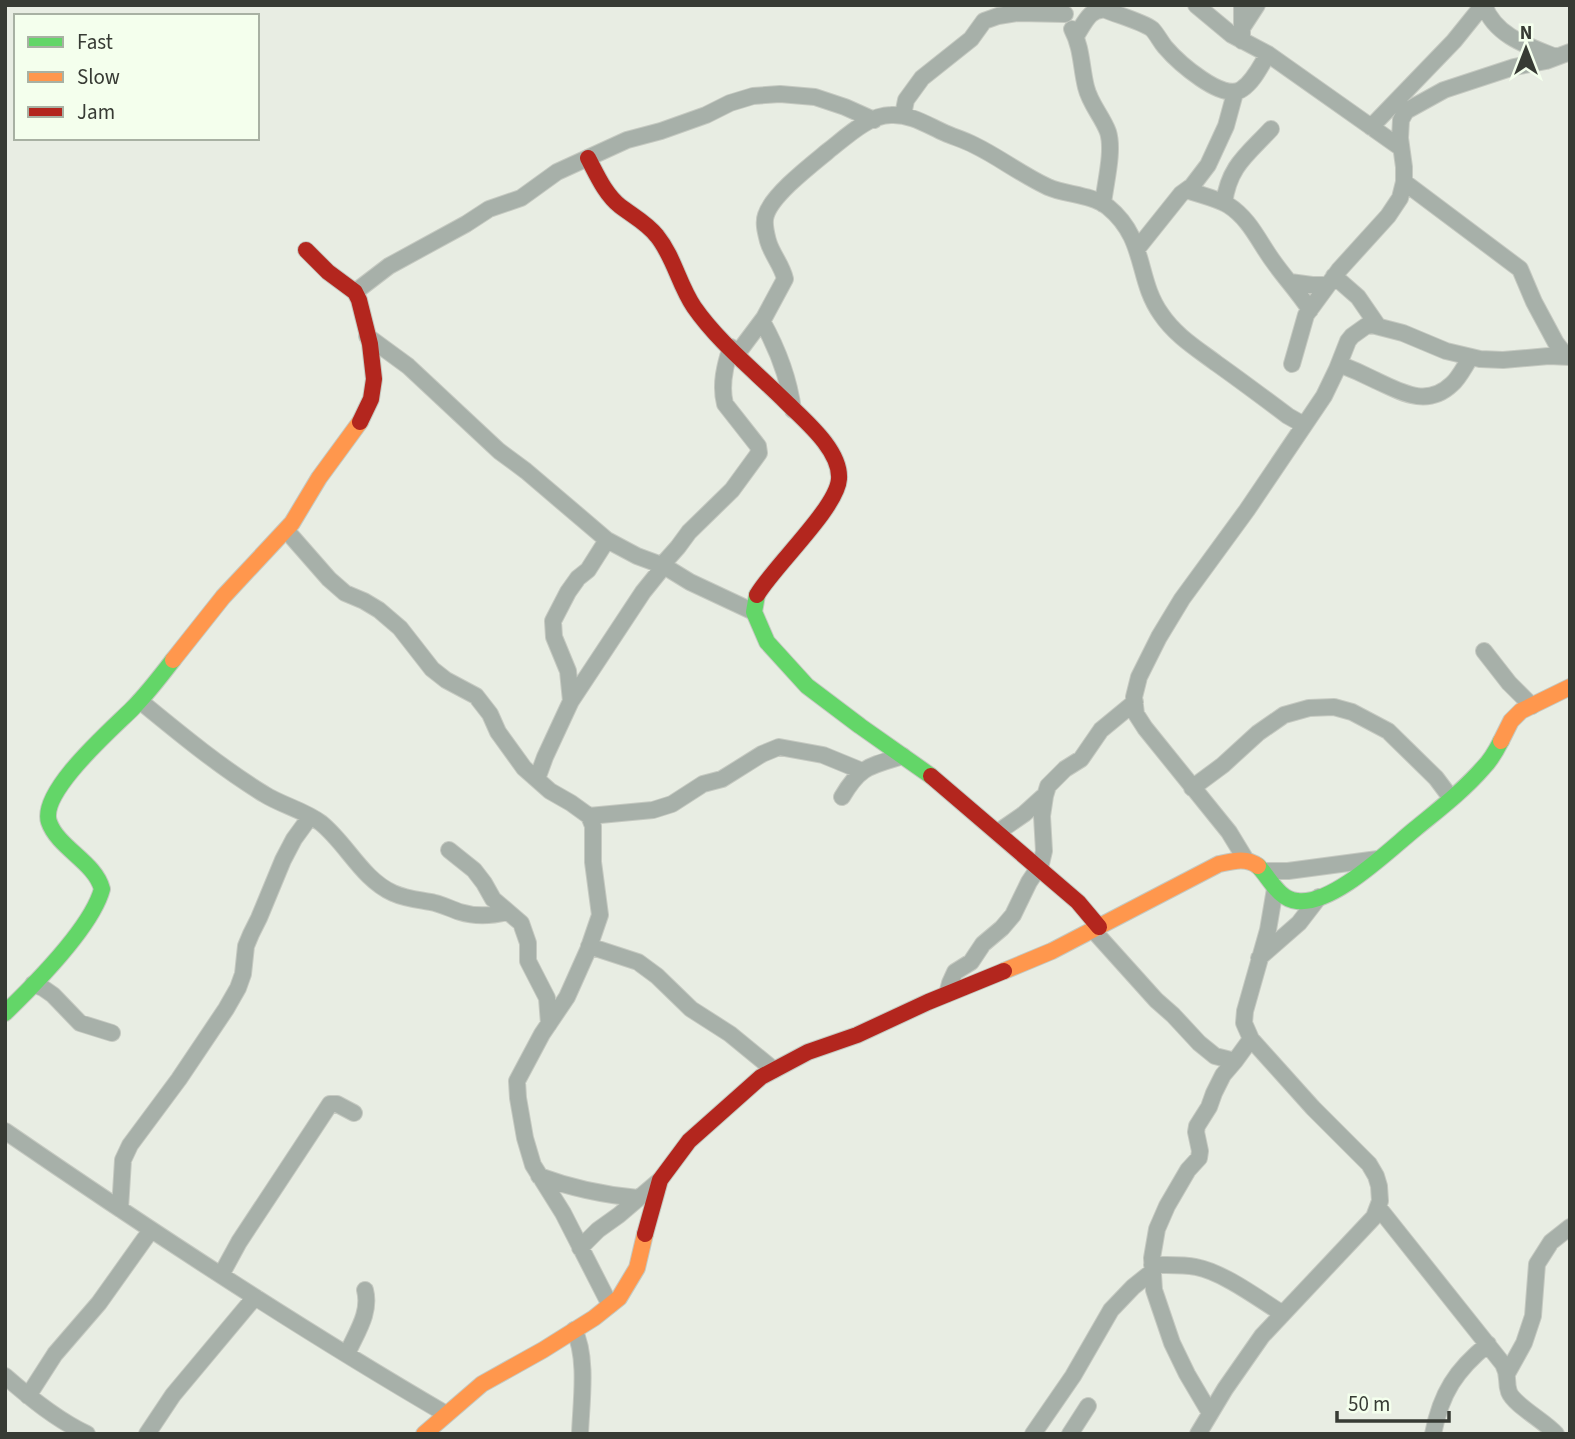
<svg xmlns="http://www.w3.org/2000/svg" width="1575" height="1439" font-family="'Source Sans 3',sans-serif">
<rect width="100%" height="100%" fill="#e8ede3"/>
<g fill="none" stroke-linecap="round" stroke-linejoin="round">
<!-- street casing -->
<g stroke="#c5c9c1" stroke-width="18">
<path id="street" d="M1196 5 1232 35 1268 54 1401 148
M1242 5V41
M1484 5C1495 36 1528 46 1556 57
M1242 28 1257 5
M1072 29C1082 48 1081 67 1086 87 1090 104 1102 116 1108 132 1114 151 1105 184 1103 204
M1076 36C1084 24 1090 7 1106 10 1118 15 1143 22 1152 29 1157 34 1160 41 1165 47 1177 61 1223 103 1242 89 1254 81 1261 65 1268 54
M903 115 906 100 922 78 971 39 984 21 998 16 1018 13 1065 14
M1371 127 1454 41 1483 5
M1404 182 1520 269 1534 302 1556 343 1566 356
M1187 190C1200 195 1216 198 1228 205 1250 219 1259 242 1273 261 1285 278 1299 293 1310 310
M1224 203C1229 166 1247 155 1271 129
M1137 249 1181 194 1192 186 1208 165 1226 126 1235 93
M1334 276 1358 297 1378 326
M1290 282 1312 285H1328
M355 292 389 266 466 224 489 209 521 198 557 172 627 140 661 131 706 115 730 103 753 96 780 94 815 97 845 107 874 120
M762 321C777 348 789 379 793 410
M367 336 408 366 499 451 526 471 607 540 637 556 664 566 690 582 754 612
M737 354 764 318 785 279C782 265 772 255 768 241 766 233 763 223 766 215 772 195 811 165 828 151 845 138 868 115 891 115 911 114 927 125 945 133 954 137 965 140 974 145 999 157 1022 175 1048 187 1066 195 1091 194 1108 207 1147 239 1136 279 1161 314 1175 335 1196 348 1216 363 1240 380 1264 398 1288 416L1304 425
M1292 364 1306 315 1339 270 1388 216 1400 198 1404 182V167L1400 138 1401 120 1406 111 1444 90 1514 67 1546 61 1570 52
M1339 364C1352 369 1363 374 1375 380 1401 392 1427 408 1452 384 1460 377 1465 365 1471 357
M286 530 329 579 345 593 364 601 379 610 400 628 432 669 446 680 476 696 490 714 498 732 524 768 550 791 571 803 589 816 593 826V862L600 915 588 950 567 997 542 1034 517 1081 518 1098 525 1138 533 1165 563 1213 610 1305
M662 565 678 547 689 532 732 490 759 453 758 446 725 404C720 385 725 365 731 347
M1484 651 1509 683 1532 706
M140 701C179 733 220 767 264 794 281 805 304 810 321 823 347 844 362 879 393 893 406 899 421 900 435 903 443 905 451 909 460 912 476 917 491 916 507 912
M571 701 568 671 554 637 553 621 568 592 578 578 588 570 607 540
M537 779 545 757 571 701 643 592 664 566
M1192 788 1223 765 1258 733 1284 715 1309 708 1334 707 1352 712 1388 731 1436 778 1451 798
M842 797C860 766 870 766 903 756
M589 816 653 810 672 804 703 784 722 779 762 754 779 747 823 755 862 771
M998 832 1024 814 1045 795
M449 850 474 870 484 883 493 899 521 923 528 943V961L547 998 549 1024
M1246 860 1229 832 1145 728 1136 714 1134 697 1139 677 1159 637 1182 599 1247 510 1324 396 1337 369 1348 341 1352 336 1366 326 1372 325 1403 333 1446 351 1480 359 1503 360 1549 356 1570 357
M1040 868 1044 851 1042 816 1045 796 1048 786 1065 769 1081 759 1101 730 1135 702
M1263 871H1288L1378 859
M1093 930 1156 1000 1173 1015 1199 1043 1215 1056 1235 1061
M589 946 638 962 657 976 691 1009 730 1034 774 1070
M1259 958 1299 923 1319 897
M33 984 43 988 53 995 80 1023 112 1033
M947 994 950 983 955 972 971 962 983 944 1002 928 1013 915 1029 882 1039 867
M5 1131C149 1230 295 1326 446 1414
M539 1176C571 1188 604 1195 638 1198
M1378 1207 1503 1364C1510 1377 1505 1381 1509 1392 1514 1405 1546 1422 1556 1434
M120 1209 123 1160 130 1145 179 1079 226 1009 238 988 243 974 246 946 251 934 259 918 283 860 294 839 310 817
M580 1248 598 1230 619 1215 660 1180
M1152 1265C1167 1265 1182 1264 1196 1267 1223 1272 1259 1299 1283 1314
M221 1275 239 1242 330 1104H337L354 1113
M574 1330C588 1357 581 1404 580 1434
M347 1354C356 1333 371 1313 365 1290
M1508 1372 1524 1343 1533 1316 1537 1264 1551 1242 1570 1227
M5 1376C30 1398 57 1420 87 1434
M28 1396 55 1354 99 1303 151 1230
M1210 1413 1187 1374 1172 1343 1154 1290 1152 1258 1157 1229 1167 1206 1188 1170 1199 1158 1200 1151 1196 1132 1197 1126 1209 1107 1214 1093 1223 1075 1235 1061 1251 1039
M147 1434 173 1395 255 1297
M1033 1434 1073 1376 1111 1310 1133 1287 1153 1271
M1070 1434 1088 1406
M1198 1434 1225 1389 1262 1336 1374 1217 1380 1201 1379 1186 1376 1176 1369 1164 1313 1108 1251 1039 1244 1023 1245 1011 1268 930 1275 889
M1433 1434C1441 1393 1456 1370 1488 1344"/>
</g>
<!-- fast casing -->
<g stroke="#c5c9c1" stroke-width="18">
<path id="fast" d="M757 595 754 612 767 642 807 686 860 726 931 776
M1258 866C1270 878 1278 899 1297 901 1332 906 1388 851 1415 829 1438 810 1463 791 1483 768 1491 760 1496 751 1501 741
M5 1013C34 985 92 927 102 889 95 862 58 848 49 822 39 792 112 729 132 709 147 694 160 677 173 660"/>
</g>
<!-- slow casing -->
<g stroke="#c5c9c1" stroke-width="18">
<path id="slow" d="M173 660 223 597 292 523 319 478 360 422
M1501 741 1511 721 1521 711 1570 687
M1004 971 1052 951 1219 864C1233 861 1246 857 1258 866
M424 1434 482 1384 543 1350 594 1318 619 1298 637 1268 645 1234"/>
</g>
<!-- jam casing -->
<g stroke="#c5c9c1" stroke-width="18">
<path id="jam" d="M588 158C597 175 605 194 620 206 633 216 647 223 657 236 674 257 679 285 694 307 719 343 755 371 786 402 804 420 841 450 839 479 837 508 774 566 757 595
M306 250 328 272 355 292 359 300 370 344 374 379 371 399 360 422
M931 776 1078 902 1099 927
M645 1234 660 1180 689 1141 761 1077 808 1052 857 1035 928 1002 1004 971"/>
</g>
<!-- street -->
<use href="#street" stroke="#a7b0a9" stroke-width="16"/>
<!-- fast -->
<use href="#fast" stroke="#63d668" stroke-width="16"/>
<!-- slow -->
<use href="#slow" stroke="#ff974d" stroke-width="16"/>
<!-- jam -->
<use href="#jam" stroke="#b3261e" stroke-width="16"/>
</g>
<!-- border -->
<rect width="1575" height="1439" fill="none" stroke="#373b34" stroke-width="14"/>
<!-- legend -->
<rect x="14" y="14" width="245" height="126" fill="#f4ffed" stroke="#a8b1a3" stroke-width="2"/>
<rect x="28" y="37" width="35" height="10" fill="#63d668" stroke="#a8b1a3" stroke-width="2"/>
<text x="77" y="49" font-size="21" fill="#373b34">Fast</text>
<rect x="28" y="72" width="35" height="10" fill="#ff974d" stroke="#a8b1a3" stroke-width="2"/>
<text x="77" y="84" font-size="21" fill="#373b34">Slow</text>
<rect x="28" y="107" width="35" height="10" fill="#b3261e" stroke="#a8b1a3" stroke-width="2"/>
<text x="77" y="119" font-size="21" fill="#373b34">Jam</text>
<!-- north arrow -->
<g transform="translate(1526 49)" stroke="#f4ffed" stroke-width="5" paint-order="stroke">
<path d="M0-5L12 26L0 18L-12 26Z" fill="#373b34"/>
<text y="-10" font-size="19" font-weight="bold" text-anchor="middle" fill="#373b34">N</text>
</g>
<!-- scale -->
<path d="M1337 1411v10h112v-10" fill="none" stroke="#373b34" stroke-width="3.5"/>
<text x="1348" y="1411" font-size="21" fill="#373b34" stroke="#f4ffed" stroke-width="5" paint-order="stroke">50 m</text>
</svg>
